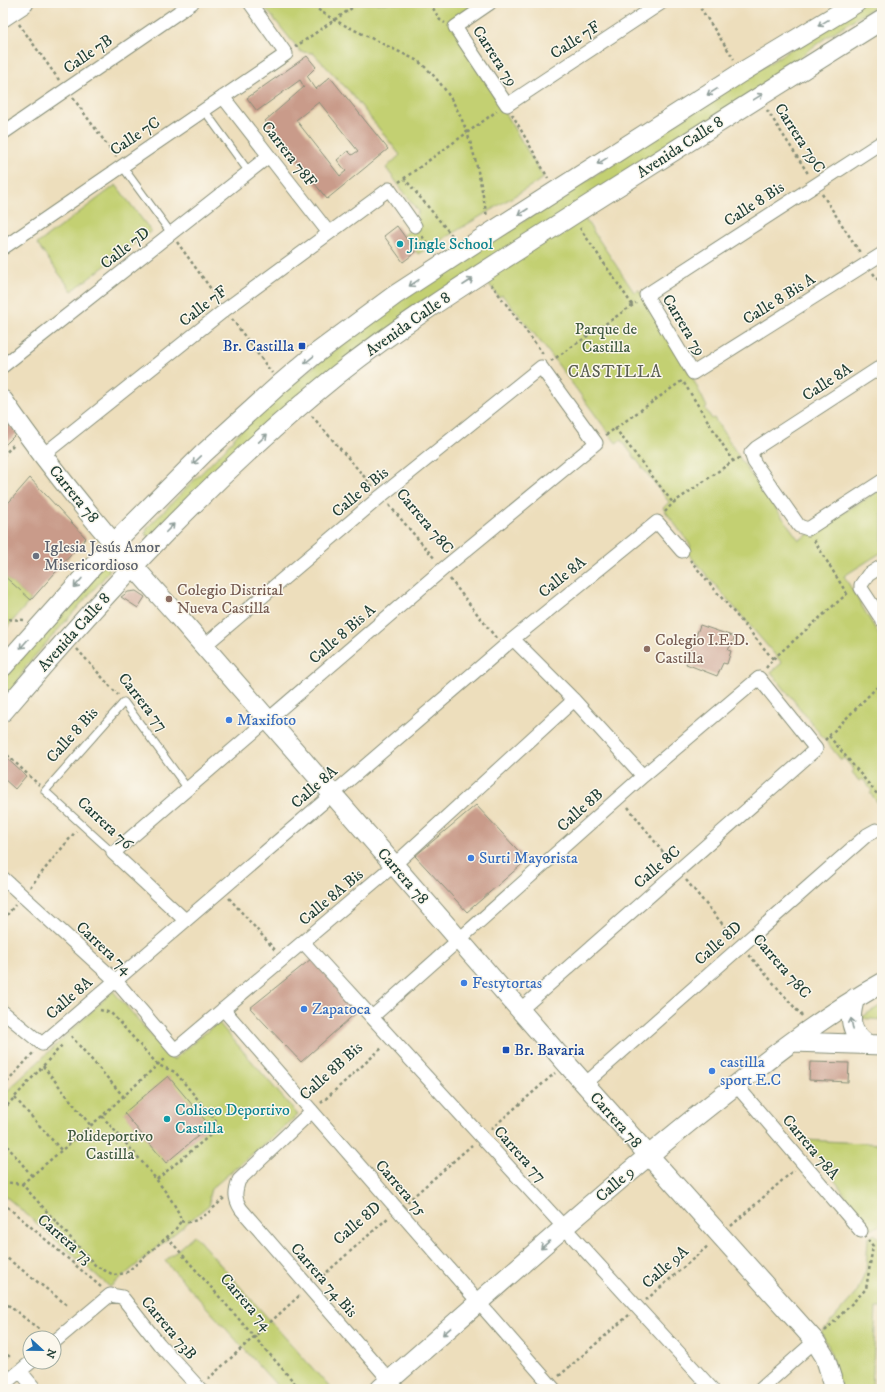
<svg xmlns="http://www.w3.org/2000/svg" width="885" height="1392" font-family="'IM FELL DW Pica',serif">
<rect width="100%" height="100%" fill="#fbf7ec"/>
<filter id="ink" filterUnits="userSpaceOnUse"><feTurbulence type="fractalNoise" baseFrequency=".025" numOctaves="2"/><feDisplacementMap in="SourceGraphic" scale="8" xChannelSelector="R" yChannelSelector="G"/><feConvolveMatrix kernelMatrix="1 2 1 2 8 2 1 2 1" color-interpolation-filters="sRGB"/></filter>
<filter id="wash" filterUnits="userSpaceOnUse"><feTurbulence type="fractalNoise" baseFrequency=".012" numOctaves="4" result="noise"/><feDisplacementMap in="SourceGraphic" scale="16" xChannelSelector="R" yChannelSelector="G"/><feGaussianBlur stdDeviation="0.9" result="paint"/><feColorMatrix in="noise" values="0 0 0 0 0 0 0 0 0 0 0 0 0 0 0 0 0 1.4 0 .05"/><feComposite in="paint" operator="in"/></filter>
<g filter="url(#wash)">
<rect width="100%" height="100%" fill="#eddebc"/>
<!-- green -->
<path fill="#c3d072" stroke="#718653" d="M261 3H480L451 24 544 178 418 254 404 235 417 225 418 211 386 168 400 155 350 92 313 53 301 52Z
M863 3H881C847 24 812 43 784 73L450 286 150 537 145 534 148 527 226 448 246 424 272 400 387 309Z
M116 185 151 231 72 291 37 244Z
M583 216 634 292 639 290 692 377 707 407 705 408 712 419 714 418 747 469 799 540 882 489V552L844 576 882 640V808L870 793 872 791 863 779 859 781 852 772 854 770 844 758 841 760 771 672 782 663 686 551 691 546 663 508 669 502 621 440 616 443C579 393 543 342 502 295L499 297 485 279Z
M107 564 109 566V571L102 580 27 665 16 685 3 700V679L94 573Z
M3 575 31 600 3 632Z
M113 991 173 1060 218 1022 298 1115 211 1189 209 1196 210 1204 110 1287 3 1194V1095Z
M882 1005V1020L859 1018Z
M805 1140 882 1144V1224L871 1230Z
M874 1234 882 1239V1308H876L872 1389H841L828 1345 821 1333 857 1292 866 1270 868 1238Z
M194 1235 331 1389H280L165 1261Z"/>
<g id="blocks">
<!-- building -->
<path fill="#c99b8a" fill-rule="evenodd" d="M307 56 316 67 307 76 316 89 330 77 388 149 327 199 265 121 304 87 300 80 257 111 247 98ZM319 102 358 151 352 155 348 151 337 160 346 171 340 176 296 120Z
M397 226 416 252 403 262 384 236Z
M3 418 17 433 3 447Z
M30 478 86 538 31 600 3 575V509Z
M136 591 145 597 138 608 121 597 128 592Z
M700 625 735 637 728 650 731 651 727 664 723 663 717 676 686 664Z
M3 755 26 776 15 789 3 778Z
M476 805 527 860 467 912 415 856Z
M311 959 359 1010 301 1062 250 1008Z
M810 1062 849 1063 848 1082 809 1080Z
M168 1076 210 1126 166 1163 124 1113Z"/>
</g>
</g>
<g filter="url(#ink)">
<use href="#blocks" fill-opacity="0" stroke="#868e78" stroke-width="1"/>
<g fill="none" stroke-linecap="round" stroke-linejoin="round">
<!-- lane casing -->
<g stroke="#868e78" stroke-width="9">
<path id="lane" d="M204 110 249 172
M122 166 171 233
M113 853 45 791 124 702 188 789"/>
</g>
<!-- street casing -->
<g stroke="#868e78" stroke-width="15">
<path id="street" d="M490 3 455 27 507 105 661 3
M223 97 329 233
M3 133 192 3
M882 142 646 295 693 373 882 254
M3 248 286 54 250 3
M3 366 269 156
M882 366 756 448 751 453 754 462 799 526 808 529 882 481
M43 455 226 309 389 189 415 226
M882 566 868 575 861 585V588L882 620
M513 639 574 700 643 776
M3 878 115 980 175 1050 394 865 574 700
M185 920 113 853 443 569 596 443 541 367 381 496 204 646
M303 942 712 1389
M223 1009 554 1389
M3 1012 42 1044 513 639 657 522 682 551
M372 1017 643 776 759 678 816 749 520 1010
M585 1084 867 835 876 830 882 832
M736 1085 861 1231
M312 1111 239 1180C235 1192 234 1198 241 1209L397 1389
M54 1342 110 1295 122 1297 159 1344 200 1389
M20 1371 35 1389
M3 1385 31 1362
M761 1389 815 1341"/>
</g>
<!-- secondary casing -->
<g stroke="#868e78" stroke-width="21">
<path id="secondary" d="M3 17 24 3
M3 400C55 476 115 547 177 615L566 1063 815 1341 825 1357 835 1389
M3 667 113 544 203 454 280 384 314 355 395 295 490 233 742 72 856 3
M3 712C106 592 214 474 337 375 411 316 492 267 571 216 675 150 778 85 882 20
M855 998C849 1017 849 1032 867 1044
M793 1042 882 1045
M380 1389C485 1297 589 1203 698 1115 757 1068 816 1020 882 983"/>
</g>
<!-- path -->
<path stroke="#868e78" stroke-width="2.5" stroke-dasharray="3 3" stroke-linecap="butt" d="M308 3 334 20 418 61C467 101 476 158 487 217
M430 3 440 20 445 23
M697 3 734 59
M19 24 59 80
M295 47 359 3
M73 98 116 157
M767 110 809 175
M512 114 548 178
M404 178 454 238
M399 182 497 111
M822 194 861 254
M580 228 633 306
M422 236 433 251
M177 242 219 300
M873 273 882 286
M491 284 544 355
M232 319 272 373
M551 361 636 303
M684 383 733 461
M312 416 374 488
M615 428 673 503
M606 435 683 380
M3 456 15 443
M389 505 435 559
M665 512 673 503 733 461 740 458
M814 540 847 594
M690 560 773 659
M450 579 496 638
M3 619 24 620
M77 649 118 695
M766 668 773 659 849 592
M829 736 882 800
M825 740 882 682
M3 751 39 785
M628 807 670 861
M686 880 734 938
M30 887 76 831
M229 898 275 950
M3 920 15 905
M749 955 802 1016
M100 1010 111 1013 158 1065 175 1072 216 1121 214 1132 156 1180
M71 1036 124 1097
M43 1066 91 1126
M3 1087 33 1053
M15 1098 62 1151
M321 1103 383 1047
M3 1110 63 1044
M102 1116C119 1136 179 1200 181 1221
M491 1129 555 1073
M3 1141 32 1176
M3 1182 22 1184 96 1266 114 1275
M22 1184 102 1116 165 1058
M407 1202 472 1145
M3 1203 101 1287
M181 1221C198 1226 212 1209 224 1198
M731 1226 794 1170
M167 1237 300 1389
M3 1255 67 1305
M114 1275 126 1273 175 1230 181 1221
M318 1280 389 1217
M646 1300 709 1245
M3 1301 40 1330
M825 1331 866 1289 873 1246 868 1240
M3 1351 10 1357
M559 1376 629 1315
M208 1379 300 1295"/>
<!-- lane -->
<use href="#lane" stroke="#fff" stroke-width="7"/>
<!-- street -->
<use href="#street" stroke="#fff" stroke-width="13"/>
<!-- secondary -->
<use href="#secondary" stroke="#fff" stroke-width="19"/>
</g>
<!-- one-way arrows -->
<defs><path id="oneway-shaft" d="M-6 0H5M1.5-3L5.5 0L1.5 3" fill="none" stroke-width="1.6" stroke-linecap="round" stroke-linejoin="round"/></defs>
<g stroke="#8f9e9a">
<use href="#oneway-shaft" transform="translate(823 23) rotate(149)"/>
<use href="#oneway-shaft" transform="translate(712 92) rotate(148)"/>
<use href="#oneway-shaft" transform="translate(758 97) rotate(-32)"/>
<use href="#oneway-shaft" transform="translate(602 161) rotate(148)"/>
<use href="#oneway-shaft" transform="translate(523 212) rotate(147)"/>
<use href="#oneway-shaft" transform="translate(468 282) rotate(-33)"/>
<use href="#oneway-shaft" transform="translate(414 283) rotate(146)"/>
<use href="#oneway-shaft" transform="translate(309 360) rotate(140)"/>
<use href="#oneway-shaft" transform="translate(263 438) rotate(-43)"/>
<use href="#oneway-shaft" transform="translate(197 460) rotate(136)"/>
<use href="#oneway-shaft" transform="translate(170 528) rotate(-46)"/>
<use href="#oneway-shaft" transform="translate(78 583) rotate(131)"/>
<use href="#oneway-shaft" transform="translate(24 644) rotate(132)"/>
<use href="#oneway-shaft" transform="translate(852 1024) rotate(-101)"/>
<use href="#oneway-shaft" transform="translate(545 1245) rotate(139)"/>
<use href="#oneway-shaft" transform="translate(447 1331) rotate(139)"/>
</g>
</g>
<!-- markers -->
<g fill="#0f9aa8" stroke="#fbf7ec" stroke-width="1.5">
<circle cx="400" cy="244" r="4"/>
<circle cx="167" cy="1119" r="4"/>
</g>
<g fill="#1a4fb4" stroke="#fbf7ec" stroke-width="1.5">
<rect x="298" y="342" width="8" height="8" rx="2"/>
<rect x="502" y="1046" width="8" height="8" rx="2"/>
</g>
<circle fill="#6b7280" stroke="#fbf7ec" stroke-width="1.5" cx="36" cy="556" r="4"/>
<g fill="#8d6e63" stroke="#fbf7ec" stroke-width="1.5">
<circle cx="169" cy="599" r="4"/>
<circle cx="647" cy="649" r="4"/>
</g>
<g fill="#3f7fe0" stroke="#fbf7ec" stroke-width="1.5">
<circle cx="229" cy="720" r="4"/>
<circle cx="471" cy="858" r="4"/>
<circle cx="464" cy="983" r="4"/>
<circle cx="304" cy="1009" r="4"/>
<circle cx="712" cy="1071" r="4"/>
</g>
<g text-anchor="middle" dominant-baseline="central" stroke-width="3" stroke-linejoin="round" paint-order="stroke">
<!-- street labels -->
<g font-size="16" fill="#1f3d34" stroke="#fbf7ec">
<text transform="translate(575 40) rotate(-33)">Calle 7F</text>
<text transform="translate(88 54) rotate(-35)">Calle 7B</text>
<text transform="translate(495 56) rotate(57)">Carrera 79</text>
<text transform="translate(135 136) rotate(-34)">Calle 7C</text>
<text transform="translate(800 138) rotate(57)">Carrera 79C</text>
<text transform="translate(680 147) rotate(-33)">Avenida Calle 8</text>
<text transform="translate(289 154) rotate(52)">Carrera 78F</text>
<text transform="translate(754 204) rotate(-33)">Calle 8 Bis</text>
<text transform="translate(125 248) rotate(-38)">Calle 7D</text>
<text transform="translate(779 299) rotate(-32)">Calle 8 Bis A</text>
<text transform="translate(203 306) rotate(-38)">Calle 7F</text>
<text transform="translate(408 324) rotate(-35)">Avenida Calle 8</text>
<text transform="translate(684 325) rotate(59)">Carrera 79</text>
<text transform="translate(827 382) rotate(-33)">Calle 8A</text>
<text transform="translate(360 492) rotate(-40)">Calle 8 Bis</text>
<text transform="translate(74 494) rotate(51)">Carrera 78</text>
<text transform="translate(425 521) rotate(50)">Carrera 78C</text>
<text transform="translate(562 577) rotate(-39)">Calle 8A</text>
<text transform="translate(74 632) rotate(-48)">Avenida Calle 8</text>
<text transform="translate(342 634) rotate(-41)">Calle 8 Bis A</text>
<text transform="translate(143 702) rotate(52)">Carrera 77</text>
<text transform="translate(72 735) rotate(-48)">Calle 8 Bis</text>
<text transform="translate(314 787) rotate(-41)">Calle 8A</text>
<text transform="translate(580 810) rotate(-42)">Calle 8B</text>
<text transform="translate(105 823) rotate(43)">Carrera 76</text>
<text transform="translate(657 867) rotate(-41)">Calle 8C</text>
<text transform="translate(403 876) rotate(49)">Carrera 78</text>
<text transform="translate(331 897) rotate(-40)">Calle 8A Bis</text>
<text transform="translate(718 943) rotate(-42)">Calle 8D</text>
<text transform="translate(104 948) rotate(43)">Carrera 74</text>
<text transform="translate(782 966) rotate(49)">Carrera 78C</text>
<text transform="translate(69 998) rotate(-41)">Calle 8A</text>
<text transform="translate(331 1071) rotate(-42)">Calle 8B Bis</text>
<text transform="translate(616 1120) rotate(48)">Carrera 78</text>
<text transform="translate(811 1147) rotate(50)">Carrera 78A</text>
<text transform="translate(520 1154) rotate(48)">Carrera 77</text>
<text transform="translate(615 1184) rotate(-41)">Calle 9</text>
<text transform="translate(401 1188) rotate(49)">Carrera 75</text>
<text transform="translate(357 1223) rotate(-41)">Calle 8D</text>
<text transform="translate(65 1239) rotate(41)">Carrera 73</text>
<text transform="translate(665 1267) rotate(-41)">Calle 9A</text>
<text transform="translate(324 1280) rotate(49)">Carrera 74 Bis</text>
<text transform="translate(246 1302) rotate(49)">Carrera 74</text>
<text transform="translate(169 1328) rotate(50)">Carrera 73B</text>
</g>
<!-- culture labels -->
<g font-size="16" fill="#0d838f" stroke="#fbf7ec" text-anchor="start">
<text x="408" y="244">Jingle School</text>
<text x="175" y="1110">Coliseo Deportivo<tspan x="175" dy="18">Castilla</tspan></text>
</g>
<!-- park labels -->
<g font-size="16" fill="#405a40" stroke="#fbf7ec">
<text x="606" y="329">Parque de<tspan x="606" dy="18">Castilla</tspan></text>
<text x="110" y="1136">Polideportivo<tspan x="110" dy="18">Castilla</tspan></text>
</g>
<!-- transit labels -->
<g font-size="16" fill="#164399" stroke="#fbf7ec" text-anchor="end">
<text x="294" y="346">Br. Castilla</text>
<text x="514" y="1050" text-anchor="start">Br. Bavaria</text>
</g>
<!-- worship labels -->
<g font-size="16" fill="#5b616d" stroke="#fbf7ec" text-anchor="start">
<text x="44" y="547">Iglesia Jesús Amor<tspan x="44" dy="18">Misericordioso</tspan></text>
</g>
<!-- education labels -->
<g font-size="16" fill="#785e54" stroke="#fbf7ec" text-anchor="start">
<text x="177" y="590">Colegio Distrital<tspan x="177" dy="18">Nueva Castilla</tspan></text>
<text x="655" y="640">Colegio I.E.D.<tspan x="655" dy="18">Castilla</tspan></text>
</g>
<!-- shop labels -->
<g font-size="16" fill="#366cbe" stroke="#fbf7ec" text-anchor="start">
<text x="237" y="720">Maxifoto</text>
<text x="479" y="858">Surti Mayorista</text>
<text x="472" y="983">Festytortas</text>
<text x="312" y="1009">Zapatoca</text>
<text x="720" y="1062">castilla<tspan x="720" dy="18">sport E.C</tspan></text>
</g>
<!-- neighbourhood labels -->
<g font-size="17" letter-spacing="1" fill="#5a5e52" stroke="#fbf7ec">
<text x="615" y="372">CASTILLA</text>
</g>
</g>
<!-- margin -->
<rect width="885" height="1392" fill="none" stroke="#fbf7ec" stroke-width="16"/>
<!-- north arrow -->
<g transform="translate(42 1350) rotate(112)"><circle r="19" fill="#fbf7ec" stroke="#a3ada2"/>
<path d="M0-3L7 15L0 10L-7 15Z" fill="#1f6fb2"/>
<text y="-6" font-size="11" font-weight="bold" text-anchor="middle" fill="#1f3d34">N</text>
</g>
</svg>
